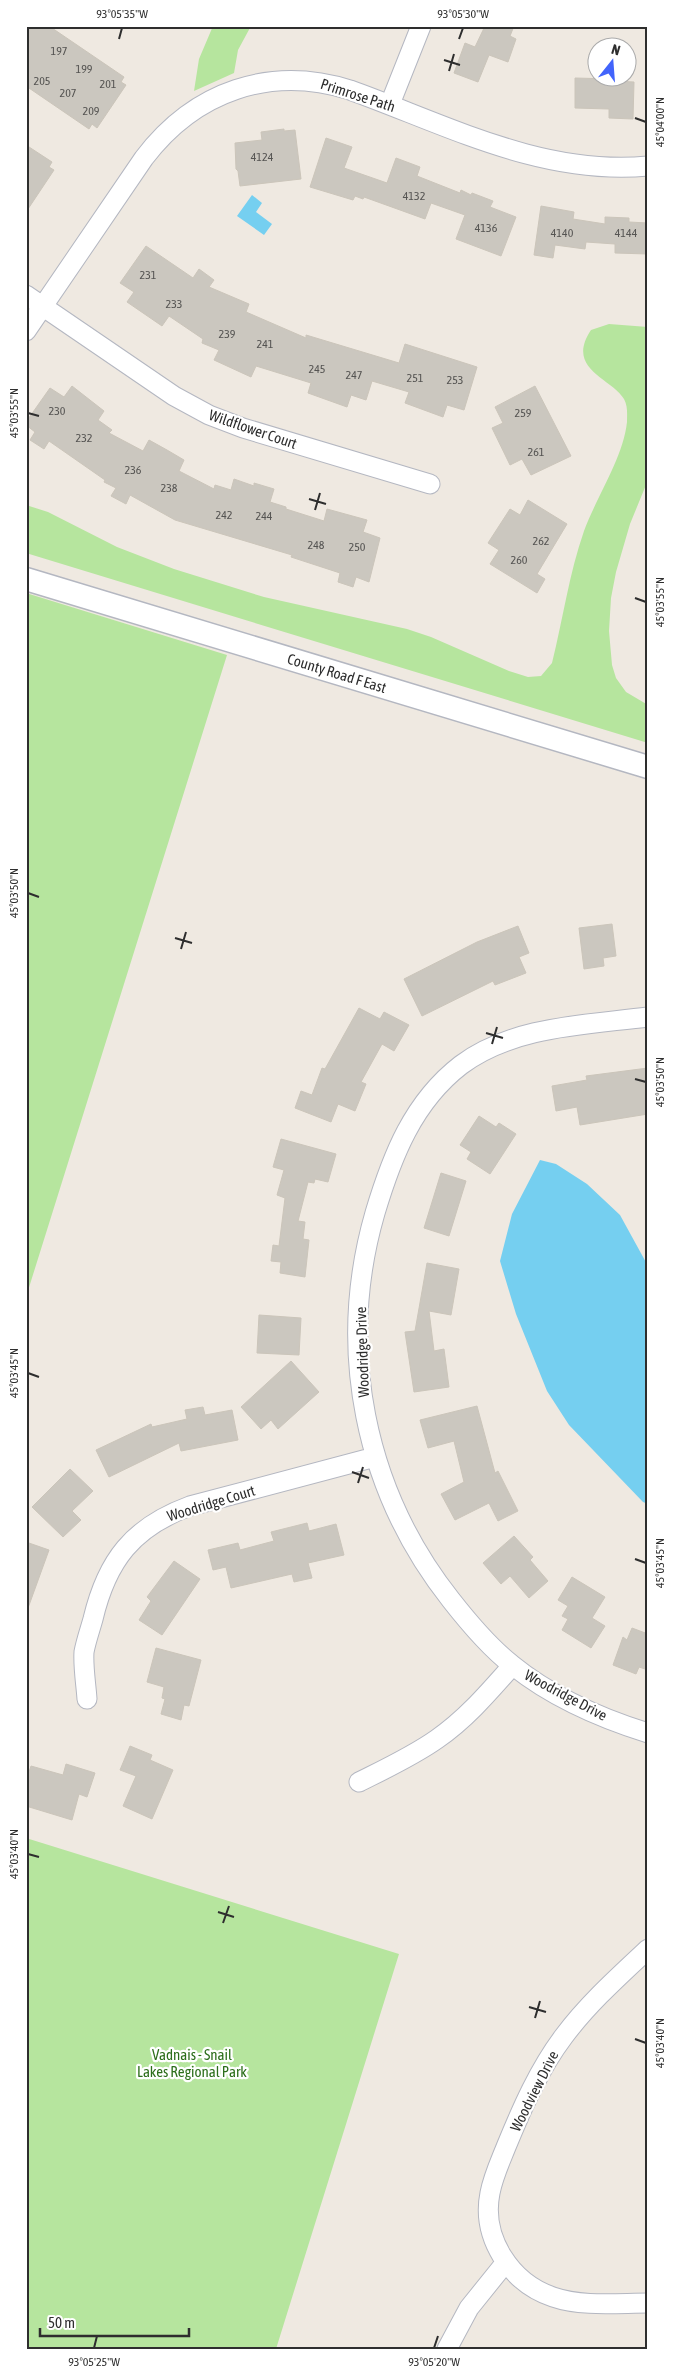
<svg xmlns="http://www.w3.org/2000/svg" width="674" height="2375" font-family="'Asap Condensed',sans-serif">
<rect width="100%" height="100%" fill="#efe9e1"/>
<!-- green -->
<path fill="#b6e59e" d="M213 26H251L238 50 234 73 194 91 199 59Z
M609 324 648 327V480L630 524 616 572 611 598 609 631 612 665 616 678 626 692 648 705V743L26 553V505L48 512 117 547 174 569 264 597 407 629 431 637 509 671 528 677 541 676 552 663C563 619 569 574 584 531 597 496 623 458 627 422 627 415 628 406 624 399 611 378 565 369 591 330Z
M26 593 227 655 26 1297Z
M26 1838 399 1954 276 2349H26Z"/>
<!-- water -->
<path fill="#75cff0" d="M252 195 262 203 256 212 272 224 264 235 237 216Z
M540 1160 556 1164 587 1184 620 1215 648 1266V1504L643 1502 569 1425 547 1391 516 1314 500 1261 512 1214Z"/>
<!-- building -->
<path fill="#cbc7bf" stroke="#cbc5ba" d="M26 26H49L124 77 121 82 126 85 97 128 92 124 89 129 26 86Z
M485 26H514L510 36 516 39 508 62 489 55 478 82 454 73 465 43 475 47Z
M575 78 612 79V81L634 82 633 119 609 118V109L575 108Z
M284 129V131L295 130 301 179 240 186 238 171 236 169 235 143 262 140 261 132Z
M326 138 352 147 344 168 387 183 396 158 420 167 417 176 460 193 461 190 471 195 472 193 493 201 490 207 516 217 501 256 456 239 465 215 431 203 425 219 364 197 363 199 355 196 353 200 310 187Z
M26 145 52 162 49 167 54 170 26 212Z
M541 206 574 212 573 219 605 224V217L629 218V222L648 223V254L615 253V244L586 242 585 249 555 245 553 258 534 255Z
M146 246 193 278 199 269 214 280 209 287 249 304 246 312 306 338V335L399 363 405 344 477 367 464 410 447 405 443 417 405 403 409 392 372 381 366 400 351 395 347 407 308 393 311 383 256 366 251 377 214 360 219 350 202 343 203 339 169 316 162 326 127 302 134 292 120 283Z
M72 386 104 411 98 420 112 430 109 433 143 451 149 440 167 450 184 460 179 471 214 489 215 485 231 490 234 479 254 486V483L274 489 270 502 286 507V509L324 521 327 509 367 520 363 532 380 538 369 582 356 577 353 587 338 582 340 573 291 557 292 555 175 520 130 495 126 504 111 496 116 488 104 482 105 480 49 441 44 449 30 440 35 432 26 425V422L50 388 64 397Z
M535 386 571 456 531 475 522 459 510 465 492 428 503 423 495 407Z
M528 500 567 524 537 574 545 579 537 593 490 564 499 550 488 543 510 509 520 515Z
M612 924 616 956 603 958 604 966 584 969 579 928Z
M518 926 529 953 519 957 526 973 495 985 493 981 422 1016 404 979 477 942Z
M359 1008 380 1019 384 1012 409 1025 394 1051 382 1044 361 1082 366 1084 355 1111 338 1104 331 1122 295 1108 301 1091 312 1095 322 1068 325 1069Z
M648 1068V1114L580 1125 577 1107 556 1111 552 1086 587 1080 586 1076Z
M479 1116 496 1127 499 1123 516 1134 490 1174 467 1159 471 1152 460 1145Z
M281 1139 336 1154 328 1182 315 1179 314 1183 308 1182 298 1221 305 1222 303 1239 309 1240 305 1277 280 1273 281 1262 271 1261 273 1245 279 1246 285 1198 277 1195 284 1170 273 1167Z
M441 1173 466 1181 449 1236 424 1228Z
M427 1263 459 1269 451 1315 429 1311 434 1351 444 1349 449 1387 414 1392 405 1332 415 1331Z
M259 1315 301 1318 299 1355 257 1353Z
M291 1361 319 1392 278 1429 271 1420 261 1429 241 1407Z
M477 1406 495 1473 498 1471 518 1511 498 1521 489 1503 455 1520 441 1494 464 1482 454 1441 428 1448 420 1420Z
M203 1407 205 1415 232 1410 238 1440 181 1451 179 1443 109 1477 96 1450 151 1424 152 1427 187 1419 185 1410Z
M70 1469 93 1491 72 1511 81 1520 63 1537 32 1507Z
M307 1523 309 1531 336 1524 344 1555 308 1563 312 1578 294 1582 292 1574 231 1588 226 1567 213 1570 208 1550 238 1543 240 1550 274 1541 271 1532Z
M514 1536 533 1557 530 1560 548 1581 529 1598 510 1576 501 1584 483 1563Z
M26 1542 49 1550 28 1608H26Z
M174 1561 200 1579 162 1635 139 1620 151 1601 147 1597Z
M572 1577 605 1597 592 1618 605 1626 591 1648 562 1630 568 1619 562 1616 568 1606 558 1600Z
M632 1628 648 1634V1670L639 1667 636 1674 613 1665 623 1637 627 1640Z
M156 1648 201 1660 189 1706 184 1705 181 1720 161 1714 165 1699 162 1698 164 1687 147 1682Z
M130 1746 152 1755 150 1760 173 1770 152 1819 123 1806 136 1776 120 1770Z
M66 1764 95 1773 87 1797 79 1794 72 1820 26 1806V1781L31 1766 63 1775Z"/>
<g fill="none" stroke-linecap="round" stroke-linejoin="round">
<!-- minor casing -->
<g stroke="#b4b7c1" stroke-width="21">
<path id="minor" d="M390 104 421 26
M26 295 174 396 209 415 243 428 430 484
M26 331 144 158C195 91 270 65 350 90 447 125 542 176 648 166
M648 1017C586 1025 513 1026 461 1065 413 1102 392 1156 375 1213 336 1348 364 1490 451 1600 469 1623 488 1646 511 1664 550 1696 600 1718 648 1733
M87 1699C86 1684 83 1667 84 1652 86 1641 90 1630 93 1619 107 1560 133 1527 190 1506L375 1457
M359 1782C385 1769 413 1756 437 1739 466 1719 489 1692 512 1666
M648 1949C618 1977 588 2004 564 2036 539 2069 522 2108 506 2147 500 2162 493 2177 490 2193 481 2238 511 2283 553 2297 582 2307 618 2303 648 2303
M447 2349 469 2308 506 2262"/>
</g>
<!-- tertiary casing -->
<g stroke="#b4b7c1" stroke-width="25">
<path id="tertiary" d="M26 579 648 767"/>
</g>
<!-- minor -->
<use href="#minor" stroke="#fff" stroke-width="19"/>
<!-- tertiary -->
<use href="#tertiary" stroke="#fff" stroke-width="22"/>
</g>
<!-- ticks -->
<path fill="none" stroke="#2e2e2e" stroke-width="2" d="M119 39 122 28M459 39 463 28M444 60 460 65M449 71 454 54M635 118 646 122M28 413 39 416M309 499 326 504M315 510 320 493M635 598 646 602M28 893 39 897M175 938 192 943M181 949 186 932M486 1033 503 1038M492 1044 497 1027M635 1079 646 1082M28 1373 39 1377M352 1472 369 1478M358 1483 363 1467M635 1559 646 1563M28 1854 39 1857M218 1912 234 1917M223 1923 229 1906M529 2007 546 2012M535 2018 540 2001M635 2039 646 2043M94 2348 97 2336M434 2348 438 2336"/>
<g text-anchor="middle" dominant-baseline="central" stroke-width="4.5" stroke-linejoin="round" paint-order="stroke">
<!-- number labels -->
<g font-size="12" fill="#555452">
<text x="59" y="51">197</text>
<text x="84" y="69">199</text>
<text x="42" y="81">205</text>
<text x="108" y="84">201</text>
<text x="68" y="93">207</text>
<text x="91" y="111">209</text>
<text x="262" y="157">4124</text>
<text x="414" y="196">4132</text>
<text x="486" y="228">4136</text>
<text x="562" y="233">4140</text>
<text x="626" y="233">4144</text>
<text x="148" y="275">231</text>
<text x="174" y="304">233</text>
<text x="227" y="334">239</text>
<text x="265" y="344">241</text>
<text x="317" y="369">245</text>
<text x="354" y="375">247</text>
<text x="415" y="378">251</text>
<text x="455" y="380">253</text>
<text x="57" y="411">230</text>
<text x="523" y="413">259</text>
<text x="84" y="438">232</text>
<text x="536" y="452">261</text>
<text x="133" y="470">236</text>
<text x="169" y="488">238</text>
<text x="224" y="515">242</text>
<text x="264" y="516">244</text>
<text x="541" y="541">262</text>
<text x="316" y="545">248</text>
<text x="357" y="547">250</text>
<text x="519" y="560">260</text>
</g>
<!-- street labels -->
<g font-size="15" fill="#2e2e2e" stroke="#fff">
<text transform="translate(358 95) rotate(18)">Primrose Path</text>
<text transform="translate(253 429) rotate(19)">Wildflower Court</text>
<text transform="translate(337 673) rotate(17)">County Road F East</text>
<text transform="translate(362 1352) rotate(-92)">Woodridge Drive</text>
<text transform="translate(211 1503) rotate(-17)">Woodridge Court</text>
<text transform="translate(566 1695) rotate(28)">Woodridge Drive</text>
<text transform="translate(534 2091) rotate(-63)">Woodview Drive</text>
</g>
<!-- park labels -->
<g font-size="15" fill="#2c6e1b" stroke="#fff">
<text x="192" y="2054">Vadnais - Snail<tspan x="192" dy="17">Lakes Regional Park</tspan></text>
</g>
</g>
<!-- border -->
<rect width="674" height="2375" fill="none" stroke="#ffffff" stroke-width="55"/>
<!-- north arrow -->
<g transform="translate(612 62) rotate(17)"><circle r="24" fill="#ffffff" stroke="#ababab"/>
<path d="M0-4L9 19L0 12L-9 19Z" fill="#4264fb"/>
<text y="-8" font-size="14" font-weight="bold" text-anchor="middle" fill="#2e2e2e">N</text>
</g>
<!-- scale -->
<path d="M40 2328v8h149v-8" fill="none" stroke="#2e2e2e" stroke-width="2.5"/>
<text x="48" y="2328" font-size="15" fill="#2e2e2e" stroke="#ffffff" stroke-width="4" paint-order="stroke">50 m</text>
<rect x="28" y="28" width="618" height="2320" fill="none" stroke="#2e2e2e" stroke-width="2"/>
<g font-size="12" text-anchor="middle" fill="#2e2e2e">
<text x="122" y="18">93°05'35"W</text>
<text x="463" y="18">93°05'30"W</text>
<text transform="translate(660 122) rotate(-90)" y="4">45°04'00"N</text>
<text transform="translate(14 413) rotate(-90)" y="4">45°03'55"N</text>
<text transform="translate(660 602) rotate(-90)" y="4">45°03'55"N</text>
<text transform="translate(14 893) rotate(-90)" y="4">45°03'50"N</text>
<text transform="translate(660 1082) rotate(-90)" y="4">45°03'50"N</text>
<text transform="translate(14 1373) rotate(-90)" y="4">45°03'45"N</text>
<text transform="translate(660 1563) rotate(-90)" y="4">45°03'45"N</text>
<text transform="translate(14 1854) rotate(-90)" y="4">45°03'40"N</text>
<text transform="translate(660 2043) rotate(-90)" y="4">45°03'40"N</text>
<text x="94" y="2366">93°05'25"W</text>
<text x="434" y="2366">93°05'20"W</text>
</g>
</svg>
